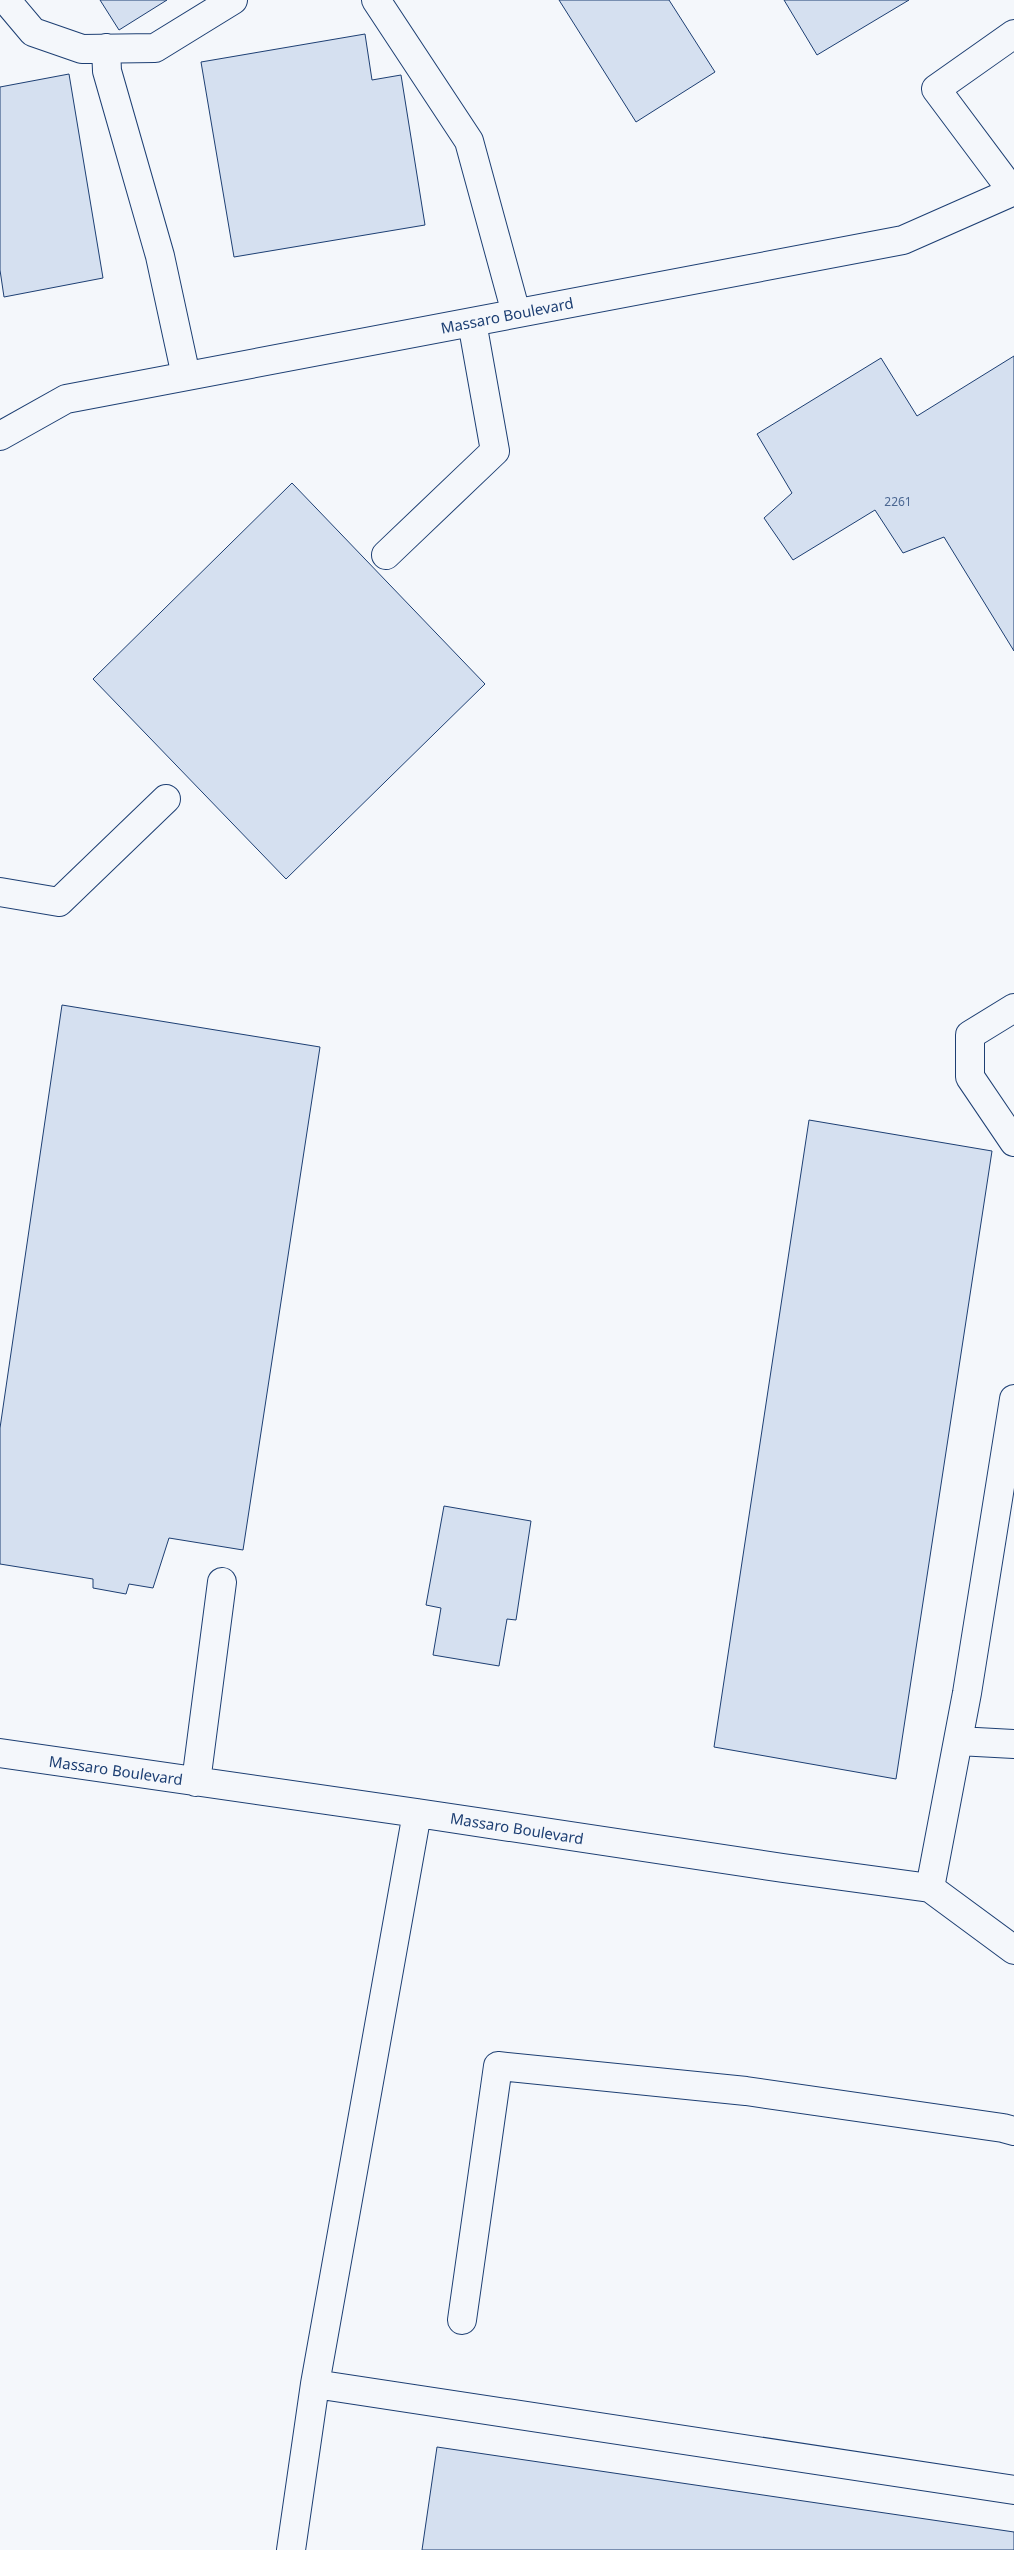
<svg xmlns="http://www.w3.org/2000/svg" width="1014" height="2550" font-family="'Noto Sans',sans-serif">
<rect width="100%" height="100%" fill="#f4f7fb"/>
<!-- building -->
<path fill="#d5e0f0" stroke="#1d3f73" d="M100 0H167L119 30Z
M559 0H669L715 72 636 122Z
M784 0H909L817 55Z
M365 34 372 80 401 75 425 225 234 257 201 62Z
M69 74 103 278 4 297 0 270V87Z
M1014 356V651L944 537 903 553 875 510 793 560 764 518 792 493 757 434 881 358 917 416Z
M292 483 485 684 286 879 93 679Z
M62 1005 320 1047 243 1550 169 1538 153 1588 129 1584 126 1594 93 1588V1579L0 1564V1428Z
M809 1120 992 1151 896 1779 714 1747Z
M444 1506 531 1521 516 1620 507 1619 499 1666 433 1655 441 1608 426 1605Z
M437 2447 1014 2532V2550H422Z"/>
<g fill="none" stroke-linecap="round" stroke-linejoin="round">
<!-- minor casing -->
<g stroke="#1d3f73" stroke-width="30">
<path id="minor" d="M6 0 33 32 82 49 155 48 233 0
M376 0 469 141 516 313
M106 48 107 71 160 256 186 376
M1013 192 936 89 1014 34
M0 436 66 399 903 240 1014 191
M386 555 495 451 472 322
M0 892 59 902 166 799
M1014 1008 970 1035V1077L1014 1142
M958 1741 1014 1744
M0 1753 417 1813 783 1868 930 1888 1014 1950
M196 1782 222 1582
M930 1888 967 1693 1014 1399
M462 2320 498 2066 746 2091 1003 2128 1014 2131
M315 2384 1014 2490
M291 2550 315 2384 417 1813"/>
</g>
<!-- minor -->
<use href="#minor" stroke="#f4f7fb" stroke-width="28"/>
</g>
<g text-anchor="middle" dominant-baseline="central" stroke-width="4" stroke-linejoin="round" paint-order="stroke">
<!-- number labels -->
<g font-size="12" fill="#4b6792">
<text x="898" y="501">2261</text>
</g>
<!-- street labels -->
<g font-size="15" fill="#1d3f73" stroke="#f4f7fb">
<text transform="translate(507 315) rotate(-11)">Massaro Boulevard</text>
<text transform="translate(116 1770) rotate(8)">Massaro Boulevard</text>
<text transform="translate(517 1828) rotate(9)">Massaro Boulevard</text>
</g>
</g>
</svg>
